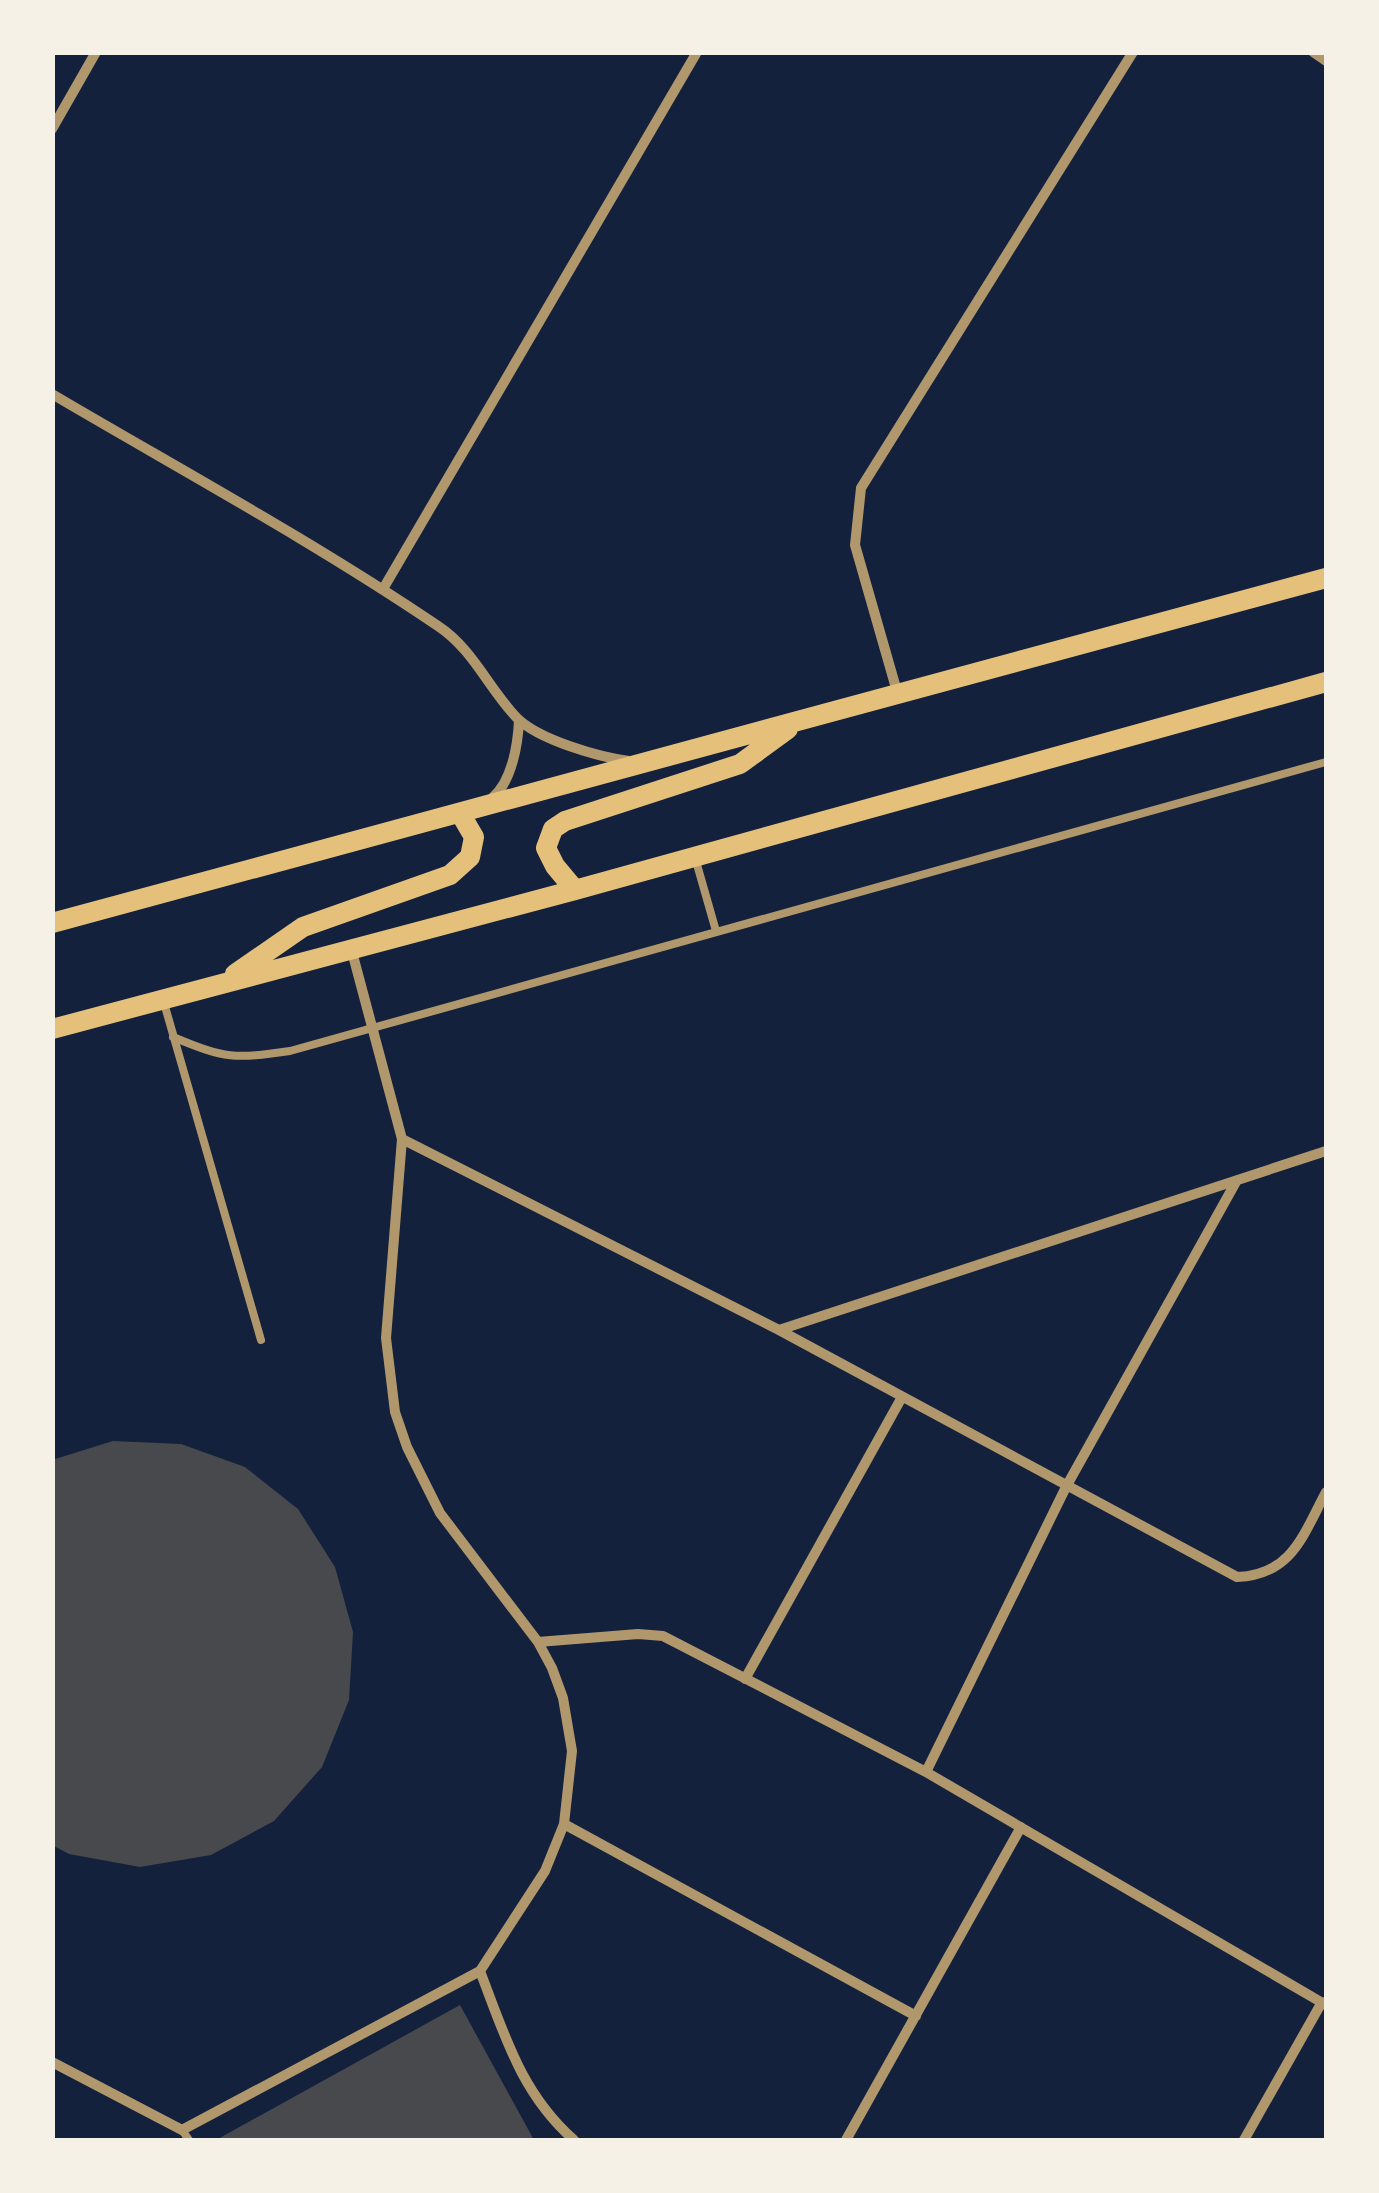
<svg xmlns="http://www.w3.org/2000/svg" width="1379" height="2193" font-family="Karla,sans-serif">
<rect width="100%" height="100%" fill="#14213d"/>
<!-- building -->
<path fill="#48494c" d="M113 1441 181 1444 245 1467 298 1509 335 1567 353 1632 349 1700 322 1767 274 1821 211 1855 140 1867 69 1854 52 1845V1460Z
M460 2005 534 2140H216Z"/>
<g fill="none" stroke-linecap="round" stroke-linejoin="round">
<!-- service -->
<path stroke="#b1986c" stroke-width="8" d="M696 861 716 931
M164 1003 261 1340
M173 1037C226 1059 234 1059 290 1051L1326 762
M182 2130 189 2140"/>
<!-- minor -->
<path stroke="#b1986c" stroke-width="10" d="M1313 52 1326 61
M52 129 96 52
M52 394C181 470 314 542 438 626 473 649 489 689 517 718 539 740 599 757 629 761
M383 589 697 52
M898 695 855 545 861 488 1133 52
M493 797C512 781 518 744 519 720
M402 1139 779 1330 1237 1577C1292 1575 1303 1535 1326 1492
M779 1330 1326 1151
M538 1642 638 1634 663 1636 926 1772 1326 2005
M745 1679 902 1397
M926 1772 1066 1487 1237 1180
M564 1824 916 2016
M480 1971C505 2036 521 2093 574 2140
M52 2062 182 2130 480 1971 545 1871 564 1824 572 1751 563 1698 552 1668 538 1642 440 1513 407 1447 395 1412 386 1338 402 1139 351 948
M846 2140 1021 1827
M1244 2140 1322 2002"/>
<!-- secondary -->
<path stroke="#e5c07b" stroke-width="20" d="M575 890 555 866 546 848 553 829 565 821 740 764 788 729
M52 923 1326 578
M235 974 303 927 450 875 470 857 474 837 460 813
M52 1029 575 890 1326 682"/>
</g>
<!-- border -->
<rect width="1379" height="2193" fill="none" stroke="#f6f1e7" stroke-width="110"/>
</svg>
